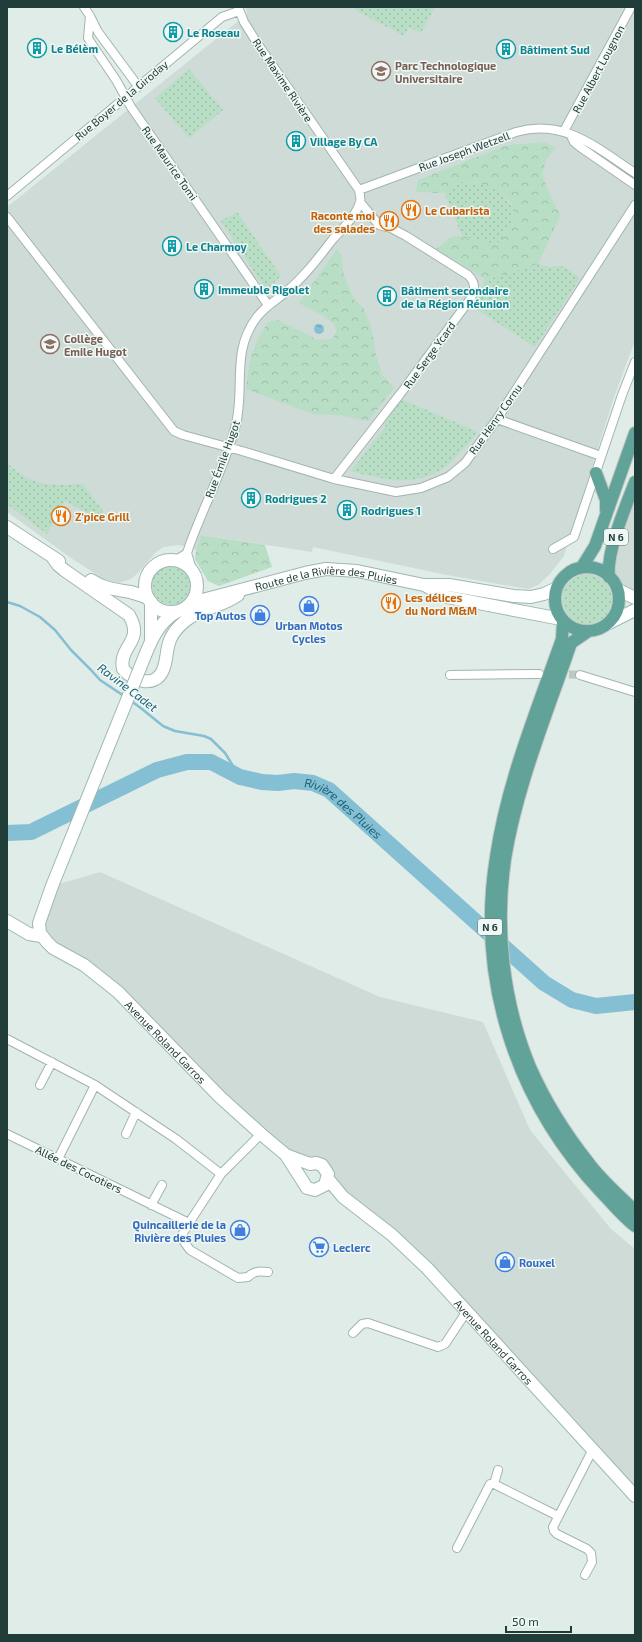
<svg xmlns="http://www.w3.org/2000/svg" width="642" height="1642" font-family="'Exo 2',sans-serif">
<defs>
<pattern id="grass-dots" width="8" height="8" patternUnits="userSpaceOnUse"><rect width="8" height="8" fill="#b8dec6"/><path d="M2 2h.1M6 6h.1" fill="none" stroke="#9ebfab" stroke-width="1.8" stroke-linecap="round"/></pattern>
<pattern id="forest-crowns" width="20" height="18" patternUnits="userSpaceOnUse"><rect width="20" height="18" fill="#b8dec6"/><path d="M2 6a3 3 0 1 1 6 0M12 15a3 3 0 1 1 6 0" fill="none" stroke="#9ebfab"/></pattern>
<pattern id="water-ripples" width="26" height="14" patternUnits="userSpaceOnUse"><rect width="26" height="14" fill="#85bfd3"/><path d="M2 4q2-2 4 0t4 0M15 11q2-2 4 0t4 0" fill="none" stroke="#6c9cac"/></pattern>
</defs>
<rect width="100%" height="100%" fill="#e0ece7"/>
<!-- built -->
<path fill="#cedbd7" d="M246 7H635V341L614 397 564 556 549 575 538 585 528 589 447 575 313 547 312 552 202 535 196 550 179 545 164 547 156 552 138 573 131 579 118 583 104 579 74 560 7 512V207L247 14Z
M635 482V598L618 590 609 577Z
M100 872 380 997 483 1022 530 1130 611 1229 635 1249V1496L467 1311 343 1197 320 1189 326 1169 305 1167 302 1171 129 1002 53 948 39 923 52 886Z"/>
<!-- grass -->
<path fill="url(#grass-dots)" d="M353 7H435L421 33 409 27 404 36 357 11Z
M189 69 223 110 189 138 155 98Z
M463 182C480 183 500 187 509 203 511 205 513 208 513 211 513 223 506 233 500 242L488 243 462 236 444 192 453 185Z
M237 212 281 276 266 290 221 221Z
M538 264 548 267 562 266 580 278 535 347 473 307 485 280Z
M401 399 478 432C470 441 462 451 453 460 424 489 386 481 351 471L386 426 382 422Z
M8 464C34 487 50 486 83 484L107 517 104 522 65 501 47 534 7 504V465Z
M152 585a20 20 0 1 1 40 0a20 20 0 1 1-40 0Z
M562 599a25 25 0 1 1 50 0a25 25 0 1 1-50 0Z"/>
<!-- forest -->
<path fill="url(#forest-crowns)" d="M545 142 555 148 546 160 542 175 551 197 557 209 561 214 538 264 485 280 468 268 436 249 451 237 462 236 488 243 500 242C506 233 513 223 513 211 513 193 478 180 463 182 455 183 451 189 444 192 438 194 423 192 416 192L418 180 507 145Z
M337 249 341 255 344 276 354 299 364 309 372 330 376 355 382 374 394 388 368 421 339 415 313 414 246 389C249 359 252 348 268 322L278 320 318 340 332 339 336 333 335 325 325 317 299 303Z
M201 535 265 545 272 567 219 586 208 581 195 559 196 550Z"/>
<!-- water -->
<path fill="url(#water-ripples)" d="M314 329a5 5 0 1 1 10 0a5 5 0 1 1-10 0Z"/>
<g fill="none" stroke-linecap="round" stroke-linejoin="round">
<!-- stream -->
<path stroke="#85bfd3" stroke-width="2.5" d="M7 602 20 606 40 617 55 630 71 650 91 670 100 680 124 696
M130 700 142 709 163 726 175 731 204 736 211 739 225 753 240 777"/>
<!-- river -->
<path stroke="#85bfd3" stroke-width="16" id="s1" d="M7 833 31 832 157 770 187 762H211L240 777 262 782 278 783 294 781 313 783 329 790 544 983 572 1000 596 1006 635 1002"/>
<!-- street-tunnel -->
<path stroke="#bac9c4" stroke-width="8" stroke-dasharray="8 4" stroke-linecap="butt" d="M557 674 580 675"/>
<!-- street casing -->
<g stroke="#a3b4af" stroke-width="10">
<path id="street" d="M84 7 90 16 98 32 138 86
M90 16 88 38 91 43 116 80 131 107 268 305
M564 131 631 7
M570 134 574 142 580 147 635 185
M359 190 516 132C564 118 597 148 635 173
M7 196 222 17 239 11
M7 217 174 431 183 435 242 451 334 479 396 492 421 488 448 477 465 463 497 419 635 205
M497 419 601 456
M334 479 401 393 471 298C475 289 476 283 468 275L406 236 391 228 379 225 360 202
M553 549 574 537 622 395 635 362
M175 561 187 553
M192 570 187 553 189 547C203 507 224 469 235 428 246 389 230 352 257 317 265 306 277 300 287 291 305 276 319 257 333 239 343 228 356 216 360 202 361 198 360 194 359 190L257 43 244 22 238 7
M450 675 539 674
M580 675 635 692
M7 1039 95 1085 176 1139 221 1174
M40 1085 52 1062
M7 1134 189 1223 221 1174 261 1134
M126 1134 136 1112
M58 1159 95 1085
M151 1205 162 1185
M189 1223 183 1233 182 1239 190 1250 238 1278 248 1277C254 1271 259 1271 268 1272
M353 1333 362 1324 368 1323 438 1347 445 1344 467 1311
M494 1484 498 1470
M457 1548 490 1484H494L558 1516
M585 1575 592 1562 591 1553 587 1549 557 1534 554 1531 553 1527 593 1449"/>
</g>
<!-- secondary casing -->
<g stroke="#9eb8b1" stroke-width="14">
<g id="secondary">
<path d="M7 527 59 561"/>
<path d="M53 558 58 565 64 570 129 615C145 642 118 646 123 669 133 681 155 689 163 670 167 661 166 650 170 640 173 632 179 626 185 621 200 608 222 607 238 595"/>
<circle cx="171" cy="586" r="26"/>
<path d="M91 580C105 589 114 589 130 592 136 593 142 596 148 598"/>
<path d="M426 586 447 597 561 619"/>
<path d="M618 590 635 598"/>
<path d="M151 602V639"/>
<path id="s2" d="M191 603 305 573 326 569 357 571 424 585H449L514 596 531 597 544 594 557 588"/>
<path d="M609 623 635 610"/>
<path d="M140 668C149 646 155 625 176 612"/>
<path id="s3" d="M52 886 39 923 40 933 47 942 53 948 84 965 118 992 220 1097 261 1134 286 1155 307 1188 315 1190 325 1185 328 1174 322 1165 316 1163 310 1164 286 1155"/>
<path d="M7 921 29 934 41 936"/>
<path id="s4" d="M328 1179 343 1197 392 1235 427 1268 635 1496"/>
</g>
</g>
<!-- primary casing -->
<g stroke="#c1c8c7" stroke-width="14">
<path id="primary" d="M596 473 606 500V510
M582 567 595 546 635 433
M555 599a32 32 0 1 1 64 0a32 32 0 1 1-64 0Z
M609 577C606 552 626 506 635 482
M563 621 562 639C537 710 507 782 496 857 476 980 516 1101 601 1192 612 1203 622 1216 635 1226
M587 632 571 643C547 714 517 785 505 859 495 928 503 1002 530 1067 545 1101 565 1133 588 1162 601 1180 619 1195 635 1211"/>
</g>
<!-- street -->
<use href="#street" stroke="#fff" stroke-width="8"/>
<!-- secondary -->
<use href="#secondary" stroke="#fff" stroke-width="12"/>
<!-- primary -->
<use href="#primary" stroke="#62a399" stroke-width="12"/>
<!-- secondary-bridge casing -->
<g stroke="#9eb8b1" stroke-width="14" stroke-linecap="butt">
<path id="secondary-bridge" d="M52 886 140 668"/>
</g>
<!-- secondary-bridge -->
<use href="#secondary-bridge" stroke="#fff" stroke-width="12"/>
</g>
<!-- icons -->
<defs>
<g id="building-ring" transform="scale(1)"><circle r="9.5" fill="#f0f8f5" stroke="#0f9aa8" stroke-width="1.5"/><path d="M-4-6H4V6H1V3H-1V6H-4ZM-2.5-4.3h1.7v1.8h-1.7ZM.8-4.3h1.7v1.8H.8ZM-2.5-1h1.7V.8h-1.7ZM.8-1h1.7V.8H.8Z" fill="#0f9aa8"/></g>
<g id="university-ring" transform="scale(1)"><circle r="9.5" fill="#f0f8f5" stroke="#8d6e63" stroke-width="1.5"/><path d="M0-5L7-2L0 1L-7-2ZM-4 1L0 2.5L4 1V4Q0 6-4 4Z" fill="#8d6e63"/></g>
<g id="restaurant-ring" transform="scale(1)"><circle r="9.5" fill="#f0f8f5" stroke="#e8710a" stroke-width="1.5"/><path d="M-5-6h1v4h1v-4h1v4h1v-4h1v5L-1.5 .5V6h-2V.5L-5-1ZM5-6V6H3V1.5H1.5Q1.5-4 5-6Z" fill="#e8710a"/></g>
<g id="school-ring" transform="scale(1)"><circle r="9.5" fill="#f0f8f5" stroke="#8d6e63" stroke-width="1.5"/><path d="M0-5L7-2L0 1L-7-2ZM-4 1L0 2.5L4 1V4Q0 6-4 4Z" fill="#8d6e63"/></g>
<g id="shop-ring" transform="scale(1)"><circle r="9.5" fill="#f0f8f5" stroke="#3f7fe0" stroke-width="1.5"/><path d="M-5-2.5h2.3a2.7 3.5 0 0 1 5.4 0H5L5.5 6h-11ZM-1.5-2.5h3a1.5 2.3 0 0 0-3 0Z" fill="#3f7fe0"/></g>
<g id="supermarket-ring" transform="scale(1)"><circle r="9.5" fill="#f0f8f5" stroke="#3f7fe0" stroke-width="1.5"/><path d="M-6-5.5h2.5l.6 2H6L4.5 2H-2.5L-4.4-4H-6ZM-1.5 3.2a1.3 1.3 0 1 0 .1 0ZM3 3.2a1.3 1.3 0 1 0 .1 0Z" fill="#3f7fe0"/></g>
</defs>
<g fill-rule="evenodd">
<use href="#building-ring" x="173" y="32"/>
<use href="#building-ring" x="37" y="48"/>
<use href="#building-ring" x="506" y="49"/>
<use href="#university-ring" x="381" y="71"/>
<use href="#building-ring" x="296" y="141"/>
<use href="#restaurant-ring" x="411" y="210"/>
<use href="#restaurant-ring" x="389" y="221"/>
<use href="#building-ring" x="172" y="246"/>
<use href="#building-ring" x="204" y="289"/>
<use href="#building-ring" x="387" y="296"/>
<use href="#school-ring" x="50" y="344"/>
<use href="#building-ring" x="251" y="498"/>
<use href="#building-ring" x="347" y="510"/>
<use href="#restaurant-ring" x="61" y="516"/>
<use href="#restaurant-ring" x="391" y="603"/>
<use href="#shop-ring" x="309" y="606"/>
<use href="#shop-ring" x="260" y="615"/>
<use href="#shop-ring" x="240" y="1230"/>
<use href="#supermarket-ring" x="319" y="1247"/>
<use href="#shop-ring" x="505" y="1262"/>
</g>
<g text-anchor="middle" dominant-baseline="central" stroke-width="3" stroke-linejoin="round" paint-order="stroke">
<!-- shield labels -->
<g fill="#f0f8f5" stroke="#5e7471" stroke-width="1">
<rect x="604" y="529" width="24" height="16" rx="3"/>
<rect x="478" y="919" width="24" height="16" rx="3"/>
</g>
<g font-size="10" font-weight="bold" fill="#203c38">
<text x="616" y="537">N 6</text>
<text x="490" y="927">N 6</text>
</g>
<!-- culture labels -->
<g font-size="11" font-weight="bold" fill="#0d838f" stroke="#f0f8f5" text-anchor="start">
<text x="187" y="32">Le Roseau</text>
<text x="51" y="48">Le Bélèm</text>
<text x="520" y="49">Bâtiment Sud</text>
<text x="310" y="141">Village By CA</text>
<text x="186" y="246">Le Charmoy</text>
<text x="218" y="289">Immeuble Rigolet</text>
<text x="401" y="290">Bâtiment secondaire<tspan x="401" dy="13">de la Région Réunion</tspan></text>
<text x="265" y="498">Rodrigues 2</text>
<text x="361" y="510">Rodrigues 1</text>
</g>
<!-- education labels -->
<g font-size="11" font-weight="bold" fill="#785e54" stroke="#f0f8f5" text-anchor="start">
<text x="395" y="65">Parc Technologique<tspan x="395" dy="13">Universitaire</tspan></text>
<text x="64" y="338">Collège<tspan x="64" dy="13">Emile Hugot</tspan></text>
</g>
<!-- street labels -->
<g font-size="11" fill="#203c38" stroke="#f0f8f5">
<text transform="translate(598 69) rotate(-62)">Rue Albert Lougnon</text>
<text transform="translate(283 80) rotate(56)">Rue Maxime Rivière</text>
<text transform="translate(121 100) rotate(-40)">Rue Boyer de la Giroday</text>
<text transform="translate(464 151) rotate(-20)">Rue Joseph Wetzell</text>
<text transform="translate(170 163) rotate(55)">Rue Maurice Tomi</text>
<text transform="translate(429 355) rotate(-54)">Rue Serge Ycard</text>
<text transform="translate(495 419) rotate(-55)">Rue Henry Cornu</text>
<text transform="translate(222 459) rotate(-70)">Rue Émile Hugot</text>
<text stroke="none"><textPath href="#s2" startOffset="139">Route de la Rivière des Pluies</textPath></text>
<text stroke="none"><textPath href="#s3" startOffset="217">Avenue Roland Garros</textPath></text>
<text transform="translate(79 1169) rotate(26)">Allée des Cocotiers</text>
<text stroke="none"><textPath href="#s4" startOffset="233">Avenue Roland Garros</textPath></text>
</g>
<!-- food labels -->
<g font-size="11" font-weight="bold" fill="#c56008" stroke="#f0f8f5" text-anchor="start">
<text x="425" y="210">Le Cubarista</text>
<text x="375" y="215" text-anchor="end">Raconte moi<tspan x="375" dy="13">des salades</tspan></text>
<text x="75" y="516">Z'pice Grill</text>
<text x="405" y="597">Les délices<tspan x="405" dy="13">du Nord M&amp;M</tspan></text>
</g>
<!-- shop labels -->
<g font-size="11" font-weight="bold" fill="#366cbe" stroke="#f0f8f5" text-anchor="end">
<text x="246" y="615">Top Autos</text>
<text x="309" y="625" text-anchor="middle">Urban Motos<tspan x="309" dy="13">Cycles</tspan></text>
<text x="226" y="1224">Quincaillerie de la<tspan x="226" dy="13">Rivière des Pluies</tspan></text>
<text x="333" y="1247" text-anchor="start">Leclerc</text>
<text x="519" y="1262" text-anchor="start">Rouxel</text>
</g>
<!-- water labels -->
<g font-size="12" font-style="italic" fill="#18607a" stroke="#f0f8f5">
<text transform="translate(128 687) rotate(37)">Ravine Cadet</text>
<text stroke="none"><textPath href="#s1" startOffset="365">Rivière des Pluies</textPath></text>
</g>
</g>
<!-- border -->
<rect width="642" height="1642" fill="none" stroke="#203c38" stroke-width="16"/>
<!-- scale -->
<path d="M506 1626v6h65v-6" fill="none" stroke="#203c38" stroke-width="2"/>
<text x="512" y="1626" font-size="12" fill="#203c38" stroke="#f0f8f5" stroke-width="3" paint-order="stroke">50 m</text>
</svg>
